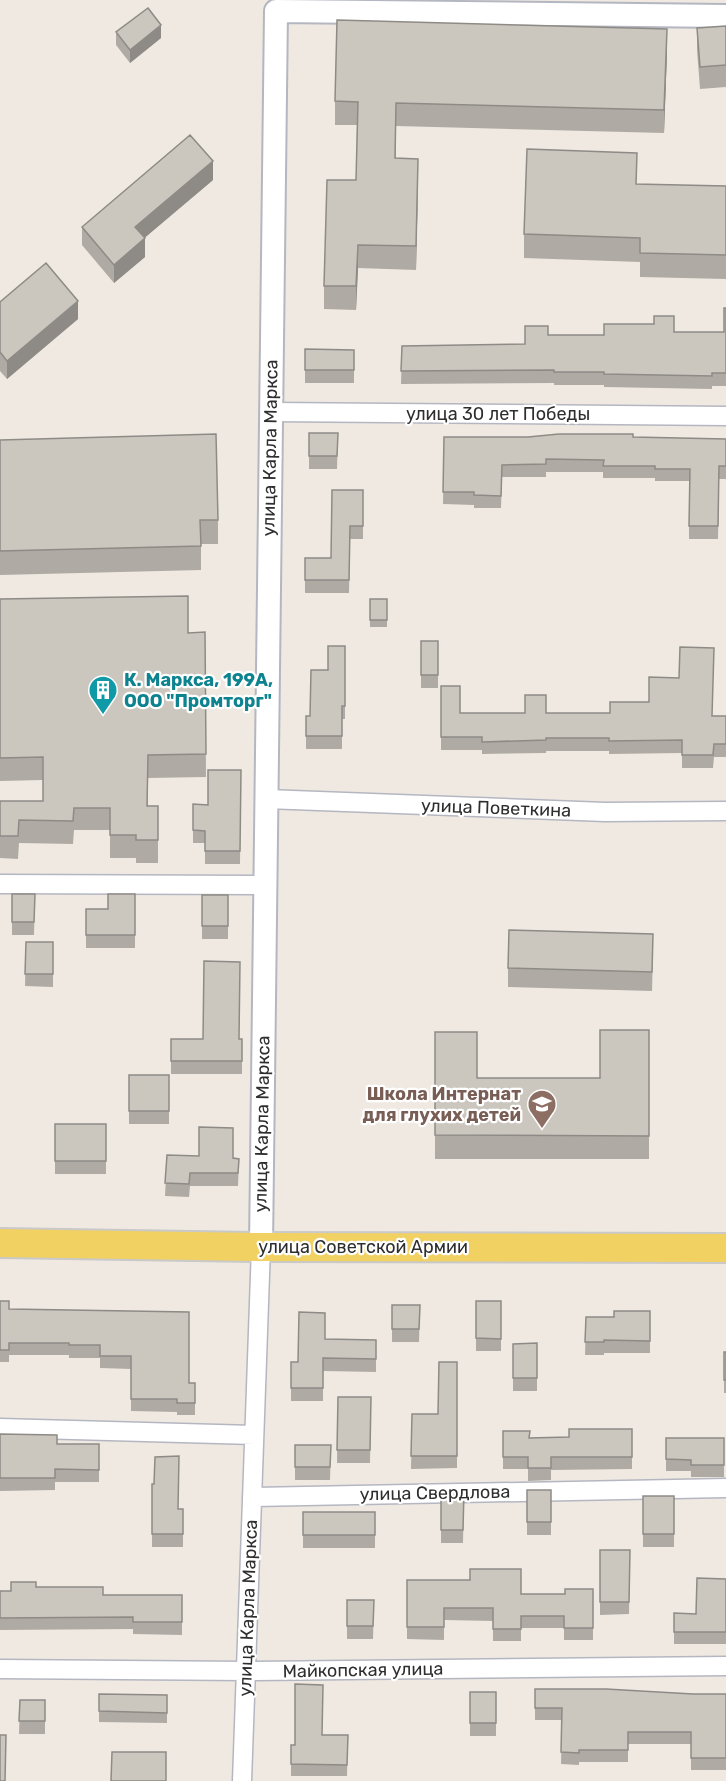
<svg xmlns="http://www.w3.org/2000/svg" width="726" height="1781" font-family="Rubik,sans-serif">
<rect width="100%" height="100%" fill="#efe9e1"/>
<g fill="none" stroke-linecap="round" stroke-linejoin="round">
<!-- minor casing -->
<g stroke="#b4b7c1" stroke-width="21">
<path id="minor" d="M271 412 726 416
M266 799 605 812 726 811
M0 884 265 885
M0 1428 254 1435
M252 1497 726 1488
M0 1669 246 1671 726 1666
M242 1781 261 1247"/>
</g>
<!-- tertiary casing -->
<g stroke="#b4b7c1" stroke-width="26">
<path id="tertiary" d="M261 1247 276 11 726 16"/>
</g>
<!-- primary casing -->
<g stroke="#c9c9c9" stroke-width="32">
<path id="primary" d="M0 1243 261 1247 726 1248"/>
</g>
<!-- minor -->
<use href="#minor" stroke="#fff" stroke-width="18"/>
<!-- tertiary -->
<use href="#tertiary" stroke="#fff" stroke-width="22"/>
<!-- primary -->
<use href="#primary" stroke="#f2d163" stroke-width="28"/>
</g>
<!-- wall -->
<path fill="#afaba4" d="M726 26V87L700 89 697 50V28Z
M116 32 161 38 130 63 116 45Z
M667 52 664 133 396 126V158L418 182 416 270 358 268 356 310 324 309V286L356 180 357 125H335V101Z
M213 180 144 238 145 257 114 283 82 245V227Z
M637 184 726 186V279L640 277V262L524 258V234Z
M0 302 78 319 7 379 0 371Z
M726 308V386H712V389L604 387V385H554V383L401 384 402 346 525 344 548 335H604L674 332H724Z
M305 349 354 350V383H305Z
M309 433H338L337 469H309Z
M444 437H633L726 439V479H719L718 539H689V481H655V478H603V472H546V477H502L501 508H474V505L443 504Z
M0 440 218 520V544H201V570L0 575Z
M363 490V539H350L349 593H305V558H331Z
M0 599 188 633 205 632 206 777 148 778V806H158V863H136V858H110V830H74L73 844 19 843 18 859 0 858V801H43V780L0 781Z
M370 599H387V627H370Z
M438 641V688H421V675Z
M345 646V719H342V749H306V716H310L328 670Z
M441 686 460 713H546L726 716V757H714L713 768H682V753L609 754V751H546V753L482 754V750H441Z
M241 770 240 864H205V843H193V804L208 805Z
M12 894H35L34 935H12Z
M135 894V948H86V909H108Z
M202 895H228V939H202Z
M26 942H53V987L25 986Z
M653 952 652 991 508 987V968Z
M649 1030V1159H435V1032L477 1078H600Z
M171 1039H242V1074H171Z
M129 1075H169V1124H129Z
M55 1124H106V1174H55Z
M167 1155 239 1159 238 1186H190L189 1197 165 1196Z
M0 1301 9 1309 189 1312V1383H195V1415H177V1412L131 1411V1369L100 1368V1358H69V1355H9V1362H0Z
M476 1301H501V1351H476Z
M392 1305H420L419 1342H392Z
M650 1311V1353H604V1355H585L586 1317H614Z
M325 1339 376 1340V1372L323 1371V1401H291V1362H298Z
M537 1343V1391H513V1344Z
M724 1352H726V1393H724Z
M457 1362V1468L411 1469 412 1414H438Z
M338 1397H371L370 1463H337Z
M632 1429V1469L551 1470V1480L528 1481V1469H503V1431L529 1438 569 1437Z
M0 1434 57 1444H99V1482H55V1490L0 1491Z
M666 1438H724V1477H691V1471H666Z
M295 1445H331L330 1480H295Z
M152 1484 178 1509H183V1547H152Z
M527 1490H551V1535H527Z
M464 1491 463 1543H441V1492Z
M643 1496H674V1547H643Z
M303 1512H375V1548H303Z
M600 1550H630L629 1614 600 1615Z
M726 1579V1644H674V1613L696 1614Z
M407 1580 521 1594H565L593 1589V1640H564V1628H521V1641H493V1621L444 1620V1640L407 1639Z
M36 1587 103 1595H182V1635L133 1634V1629L0 1630V1591H11Z
M347 1600H374L373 1639H347Z
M535 1689 693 1694H726V1770H691V1744H628V1762H579V1765L561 1764 562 1720H535Z
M470 1692H496V1736H470Z
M99 1694 167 1695V1723L99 1722Z
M20 1700H45V1734H19Z
M322 1735H348L347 1776H291V1745H295Z"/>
<!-- shaded-wall -->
<path fill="#8e8b86" d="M161 25V38L130 63V50Z
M667 29V52L664 133V110Z
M418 159V182L416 270V246Z
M213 161V180L135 246V227Z
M145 238V257L114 283V265Z
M358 245V268L356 310V286Z
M78 301V319L7 379V361Z"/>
<!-- building -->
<path fill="#cbc7bf" stroke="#8e8b86" stroke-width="1.5" d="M148 8 161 25 130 50 116 32Z
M337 20 667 29 664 110 396 103 395 158 418 159 416 246 358 245 356 286H324L327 180H356L358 102 335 101Z
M726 26V65L700 67 697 28Z
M190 135 213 161 135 227 145 238 114 265 82 227Z
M527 149 637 153 636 184 726 186V255L640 253V238L524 234Z
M46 263 78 301 7 361 0 352V302Z
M724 308H726V373H712V376L604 374V372H554V370L401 371 402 346 525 344V326H548V335H604V324H654V316H674V332H724Z
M305 349 354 350V370H305Z
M309 433H338L337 456H309Z
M216 434 218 520H200L201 546 0 551V440Z
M559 434H633V437L726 439V466H719L718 526H689L690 469H655V466H603L604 460 546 459V464L502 465 501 496 474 495V492H443L444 437H528Z
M332 490H363V526H350L349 580H305V558H331Z
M188 596V633L205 632 206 754 148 755 147 806H158V840H136V835H110V808H74L73 821 19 820 18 836H0V801H43V757L0 758V599Z
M370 599H387V620H370Z
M421 641H438V675H421Z
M328 646H345V706H342V736H306V716H310L311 670H328Z
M680 647 714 648 712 716H726V744H714L713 755H682V740L609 741V738H546V740L482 742V737H441V686H460V713H525V695H546V713H610V702H649V677L679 678Z
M208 770H241L240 851H205V831L193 830V804L208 805Z
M12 894H35L34 922H12Z
M108 894H135V935H86V909H108Z
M202 895H228V926H202Z
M509 930 653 934 652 972 508 968Z
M26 942H53V974H25Z
M204 961 240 962 239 1039H242V1061H171V1039H203Z
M600 1030H649V1136L435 1135V1032H477V1078H600Z
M129 1075H169V1111H129Z
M55 1124H106V1161H55Z
M199 1127 233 1128V1158L239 1159 238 1173H190L189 1184 165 1183 167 1155 199 1156Z
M0 1301H9V1309L189 1312V1383H195V1403H177V1399H131V1356H100V1345H69V1343H9V1350H0Z
M476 1301H501V1339L476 1338Z
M392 1305H420L419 1329H392Z
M614 1311H650V1341L604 1340V1342H585L586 1317H614Z
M299 1312 325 1313V1339L376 1340V1359L323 1358V1388H291V1362H298Z
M537 1343V1378H513V1344Z
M724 1352H726V1380H724Z
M439 1362H457V1456H411L412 1414H438Z
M338 1397H371L370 1450H337Z
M569 1429H632V1457H551V1468H528V1457H503V1431H530L529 1438 569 1437Z
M0 1434 57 1435V1444H99V1470L55 1469V1478H0Z
M666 1438H724V1465H691V1460L666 1459Z
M295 1445H331L330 1467H295Z
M179 1456 178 1509H183V1534H152V1484H154L155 1457Z
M527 1490H551V1522H527Z
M464 1491 463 1530H441V1492Z
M643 1496H674V1534H643Z
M303 1512H375V1535H303Z
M600 1550H630L629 1602H600Z
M470 1569H521V1594H565V1589H593V1628H564V1616H521V1629H493V1608H444V1627H407V1580H470Z
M697 1578 726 1579V1632H674V1613L696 1614Z
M11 1582H36V1587H103V1595H182V1622H133V1617L0 1618V1591H11Z
M347 1600H374L373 1626H347Z
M295 1684 323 1685 322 1735H348L347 1765 291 1764V1745H295Z
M535 1689H606L693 1694H726V1758H691V1732H628V1750H579V1753L561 1752 562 1708H535Z
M470 1692H496V1723H470Z
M99 1694 167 1695V1713L99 1711Z
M20 1700H45V1721H19Z
M0 1735H6L5 1781H0Z
M112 1752H166V1781H111Z"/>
<!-- icons -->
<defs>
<g id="building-pin" transform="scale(1.5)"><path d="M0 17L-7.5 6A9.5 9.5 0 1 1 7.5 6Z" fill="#0f9aa8" stroke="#fff"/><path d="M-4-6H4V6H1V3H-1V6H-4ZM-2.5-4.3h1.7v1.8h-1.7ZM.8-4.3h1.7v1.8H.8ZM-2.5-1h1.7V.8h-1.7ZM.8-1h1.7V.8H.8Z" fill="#fff"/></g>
<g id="school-pin" transform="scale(1.5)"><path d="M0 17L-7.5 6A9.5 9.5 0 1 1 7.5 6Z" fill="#8d6e63" stroke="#fff"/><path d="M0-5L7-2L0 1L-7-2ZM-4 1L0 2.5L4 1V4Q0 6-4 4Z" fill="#fff"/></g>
</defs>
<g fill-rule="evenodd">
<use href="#building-pin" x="103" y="690"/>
<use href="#school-pin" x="542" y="1104"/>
</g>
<g text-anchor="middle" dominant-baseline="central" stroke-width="4.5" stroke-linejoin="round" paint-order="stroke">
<!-- street labels -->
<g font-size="18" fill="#2e2e2e" stroke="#fff">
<text x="498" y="414">улица 30 лет Победы</text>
<text transform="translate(270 448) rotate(-89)">улица Карла Маркса</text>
<text transform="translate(496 808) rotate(2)">улица Поветкина</text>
<text transform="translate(262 1124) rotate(-89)">улица Карла Маркса</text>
<text x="363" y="1247">улица Советской Армии</text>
<text transform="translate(435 1493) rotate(-1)">улица Свердлова</text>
<text transform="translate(248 1608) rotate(-88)">улица Карла Маркса</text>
<text transform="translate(363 1670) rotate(-1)">Майкопская улица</text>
</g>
<!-- culture labels -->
<g font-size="18" font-weight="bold" fill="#0d838f" stroke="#fff" text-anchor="start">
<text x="124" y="680">К. Маркса, 199А,<tspan x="124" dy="21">ООО "Промторг"</tspan></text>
</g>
<!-- education labels -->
<g font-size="18" font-weight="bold" fill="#785e54" stroke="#fff" text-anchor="end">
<text x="521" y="1094">Школа Интернат<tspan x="521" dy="21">для глухих детей</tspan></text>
</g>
</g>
</svg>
